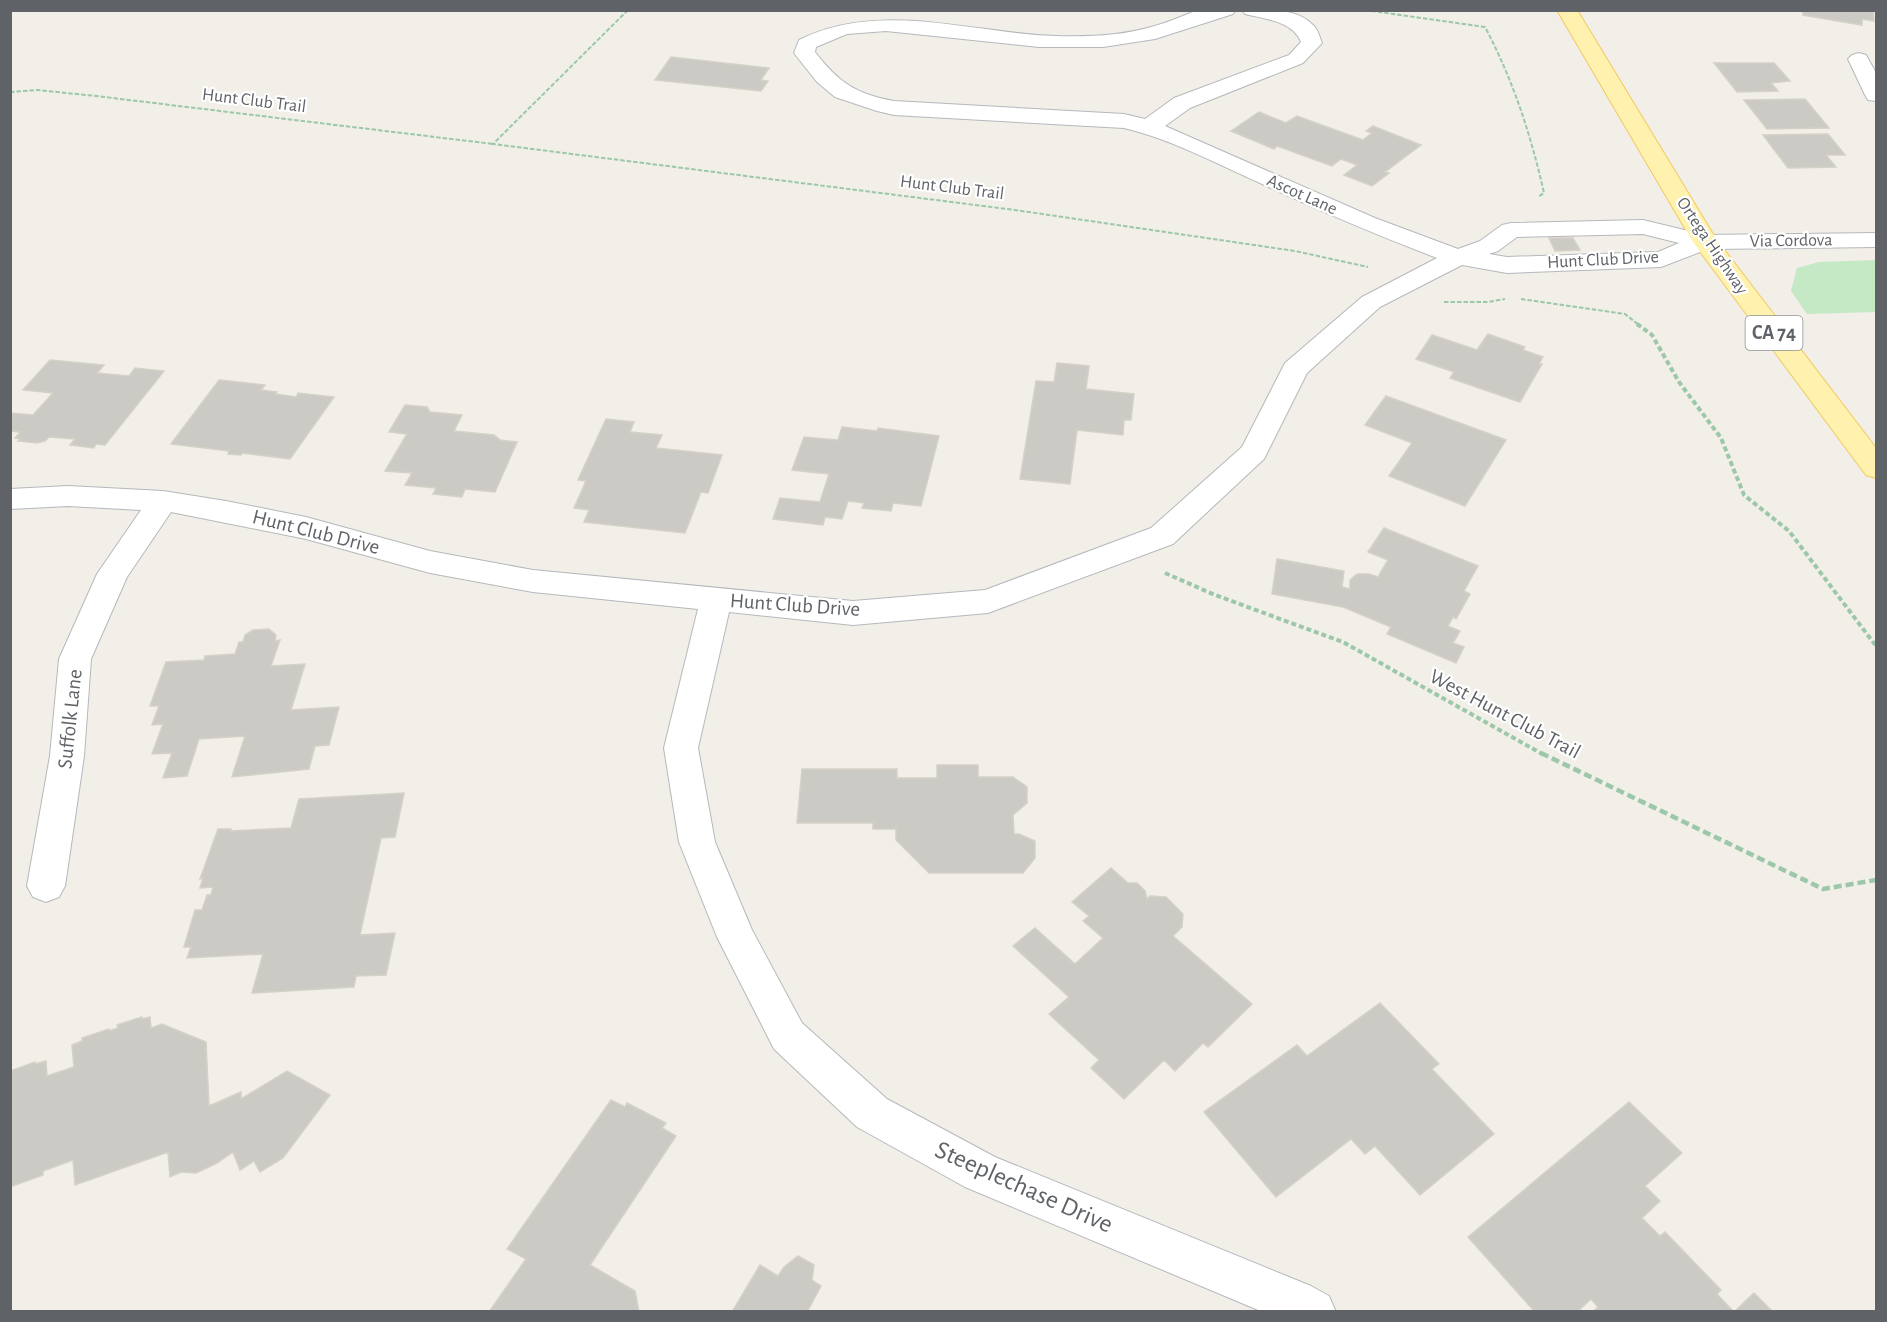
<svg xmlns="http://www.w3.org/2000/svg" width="1887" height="1322" font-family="'Alegreya Sans',sans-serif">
<rect width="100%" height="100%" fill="#f1efe8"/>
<!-- green -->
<path fill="#c5e8c5" d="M1876 260V312L1807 314 1791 291 1797 268 1819 262Z"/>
<!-- building -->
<path fill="#cccac5" stroke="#d6d1c6" stroke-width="1.5" d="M1803 10H1873L1874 21 1862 19V25L1803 15Z
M671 57 769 68 761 80 768 81 761 91 655 80Z
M1714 63H1774L1790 81 1771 83 1778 91 1737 92Z
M1805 99 1829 128 1767 129 1744 100Z
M1259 112 1286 123 1297 116 1363 140 1372 133 1366 131 1373 126 1421 145 1385 172 1389 173 1372 186 1344 175 1357 165 1341 159 1332 166 1277 146 1274 149 1231 131Z
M1828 134 1845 155H1826L1836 167 1788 168 1763 135Z
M1549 238H1573L1580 250 1555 251Z
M1488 334 1525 347 1523 350 1543 357 1539 364H1542L1520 402 1450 378 1454 372 1416 359 1432 335 1477 350Z
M50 360 104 365 97 373 129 376 135 368 164 371 105 445 96 444 94 448 70 445 75 439 49 437 45 441 37 443 18 441 20 439 15 438 20 432 10 431V413L33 415 53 393 23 390Z
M1057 363 1089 366 1086 389 1134 394 1131 420H1124L1123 435 1077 430 1070 484 1020 479 1036 381 1054 382Z
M219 380 265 385 261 390 277 392 275 394 296 397 298 393 334 397 290 459 242 453 241 455 228 454 229 451 171 444Z
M1386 396 1506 440 1465 506 1389 476 1412 443 1365 425Z
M405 405 427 407 430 412 462 415 454 431 494 435 500 440 517 442 495 492 465 489 462 497 433 494 436 488 405 485 412 473 385 471 407 434 389 432Z
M606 419 634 422 630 432 662 435 656 448 722 455 708 493 701 492 685 533 584 522 589 510 574 508 586 481 578 480Z
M842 427 877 431 878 428 939 436 921 506 893 503 891 511 862 508 864 503 848 501 842 519 825 517 823 525 773 519 780 498 820 502 829 474 792 470 804 437 838 440Z
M1384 528 1478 566 1464 591 1470 594 1456 619 1453 617 1448 626 1460 631 1453 643 1464 647 1456 663 1387 634 1391 627 1343 607 1272 594 1277 559 1344 571 1342 587 1350 589V580L1357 574H1369L1378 577 1388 560 1368 552Z
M269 629 276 635 275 641 280 640 271 666 305 664 291 710 339 707 329 745 315 746 309 769 232 777 245 736 199 739 187 776 163 778 172 753 152 754 163 724 152 725 159 706H150L166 662 204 660 205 656 235 654 239 642H243L245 635 253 630Z
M937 765H978V777H1013L1027 787V803L1013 815 1014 834H1019L1035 841V858L1023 873H929L896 840V829H873V823H797L802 769H897V778H937Z
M404 793 395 837 381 838 360 935 395 933 386 975 356 976 354 987 252 993 263 954 187 958 191 947H184L195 910H202L207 895H211L213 887 200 888 203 878 200 879 218 829H231L230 831 291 828 299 799Z
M1111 868 1128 883H1137L1145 891 1147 899 1150 896 1166 897 1183 914 1182 927 1173 936 1252 1004 1208 1047 1203 1043 1175 1071 1164 1060 1124 1099 1091 1068 1099 1060 1049 1014 1069 997 1013 946 1035 928 1075 964 1103 938 1083 921 1089 916 1072 902Z
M1380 1003 1439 1064 1432 1069 1494 1134 1420 1195 1375 1146 1365 1154 1351 1139 1276 1197 1204 1112 1297 1045 1307 1056Z
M142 1017V1019L150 1017 151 1028 162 1024 206 1042 209 1106 241 1092V1099L287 1071 330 1095 283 1158 260 1172 254 1161 240 1170 233 1152 217 1163 196 1173 181 1172 170 1177 168 1152 75 1185 73 1160 43 1171V1175L10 1187V1071L35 1062V1064L46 1061 47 1076 74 1067 72 1045 82 1041V1038L109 1029V1031L118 1028 117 1025Z
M611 1100 625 1107 627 1103 666 1123 662 1128 676 1136 590 1265 635 1291 639 1312H489L526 1259 507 1249Z
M1629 1102 1682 1153 1645 1186 1660 1201 1642 1218 1660 1236 1665 1232 1721 1290 1717 1294 1734 1312H1593L1598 1307 1591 1299 1577 1312H1535L1468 1237Z
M798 1256 814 1265 812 1280 821 1286 807 1312H732L760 1265 778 1276 784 1267Z
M1754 1293 1773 1312H1734Z"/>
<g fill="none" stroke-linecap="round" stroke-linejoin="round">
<!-- minor casing -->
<g stroke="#b5b8bc" stroke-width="2">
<path id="minor" d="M1198 10H1236L1233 14 1155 39 1103 47H1039L886 31 847 34 816 47 815 52C839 83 856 94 894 101L1124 114 1145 119 1174 98 1289 55 1301 42C1293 21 1265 19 1245 14L1242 10C1265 10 1297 7 1314 26 1318 30 1320 38 1322 43L1303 63 1190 108 1165 126 1375 218 1458 249 1480 241 1502 225 1511 223 1643 220 1705 235 1876 233V247L1708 249 1661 267 1507 273 1462 265 1380 307 1307 373 1264 459 1173 544 988 613 853 625 729 612 698 748 715 842 752 930 802 1023 887 1099 995 1157 1311 1286 1329 1296 1336 1312H1263L965 1187 857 1127 774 1049 717 937 679 842 664 748 698 609 533 592 430 573 306 539 171 512 127 577 91 659 84 756 65 886 59 897 46 902 33 897 27 886 50 756 59 659 97 574 141 510 68 506 10 509V489L68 486 163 491 226 501 306 517 430 551 533 570 853 601 985 590 1151 528 1242 447 1285 363 1362 297 1437 258C1377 235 1318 210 1260 183 1215 163 1171 139 1124 128L894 115 877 111 835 97 817 82 794 53 799 40C879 0 970 33 1055 36 1087 37 1120 36 1151 27 1167 23 1182 16 1198 10ZM1643 234 1679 243 1658 252 1507 257 1489 254 1498 251 1517 237Z
M1859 53 1866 55 1876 73V101L1868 100 1865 95 1848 59 1852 55Z"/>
</g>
<!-- major casing -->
<g stroke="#f2c960" stroke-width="2">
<path id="major" d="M1557 10H1577L1716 239 1876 448V478L1866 475 1693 242Z"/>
</g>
<!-- path-far2 -->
<path stroke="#9cc7a9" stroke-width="2" stroke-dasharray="4.5 2" stroke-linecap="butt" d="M628 10 493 144 1015 210 1295 251 1368 267
M1365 10 1485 27C1513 80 1531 135 1544 193L1538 197
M10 92 37 90 96 96 493 144
M1521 299 1625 314 1639 325
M1444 302H1488L1505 299"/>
<!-- path-far1 -->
<path stroke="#9cc7a9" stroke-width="4" stroke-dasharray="5 3" stroke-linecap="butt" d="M1637 324 1652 335 1679 382 1721 438 1744 495 1789 531 1876 646
M1165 573 1215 595 1343 642 1544 755"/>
<!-- path -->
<path stroke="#9cc7a9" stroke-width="4.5" stroke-dasharray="8 4" stroke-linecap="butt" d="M1541 753 1823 889 1876 880"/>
<!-- minor -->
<use href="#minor" fill="#fff" fill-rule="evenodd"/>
<!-- major -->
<use href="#major" fill="#fff2af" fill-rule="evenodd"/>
</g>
<g text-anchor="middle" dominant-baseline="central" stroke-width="4.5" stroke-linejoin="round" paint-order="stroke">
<!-- far-street labels -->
<g font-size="18" fill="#5f6368" stroke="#fff">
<text transform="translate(254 101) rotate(7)">Hunt Club Trail</text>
<text transform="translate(952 188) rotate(7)">Hunt Club Trail</text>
<text transform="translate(1302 195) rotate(24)">Ascot Lane</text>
<text transform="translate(1791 241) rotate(-1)">Via Cordova</text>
<text transform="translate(1712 246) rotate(56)">Ortega Highway</text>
<text transform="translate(1603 260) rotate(-3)">Hunt Club Drive</text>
</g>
<!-- shield labels -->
<rect fill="#fff" stroke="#8f9295" stroke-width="1.5" x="1745.5" y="316" width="57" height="34" rx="4.5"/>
<g font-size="20" font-weight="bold" fill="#5f6368">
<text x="1774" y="333">CA 74</text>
</g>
<!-- street labels -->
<g font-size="21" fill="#5f6368" stroke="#fff">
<text transform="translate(316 532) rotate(14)">Hunt Club Drive</text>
<text transform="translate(795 605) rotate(4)">Hunt Club Drive</text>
<text transform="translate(1505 714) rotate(28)">West Hunt Club Trail</text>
<text transform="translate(70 719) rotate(-84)">Suffolk Lane</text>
</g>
<!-- near-street labels -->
<g font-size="26" fill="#5f6368" stroke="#fff">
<text transform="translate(1024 1187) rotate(24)">Steeplechase Drive</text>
</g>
</g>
<!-- border -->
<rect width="1887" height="1322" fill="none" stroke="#5f6368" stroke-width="24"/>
</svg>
